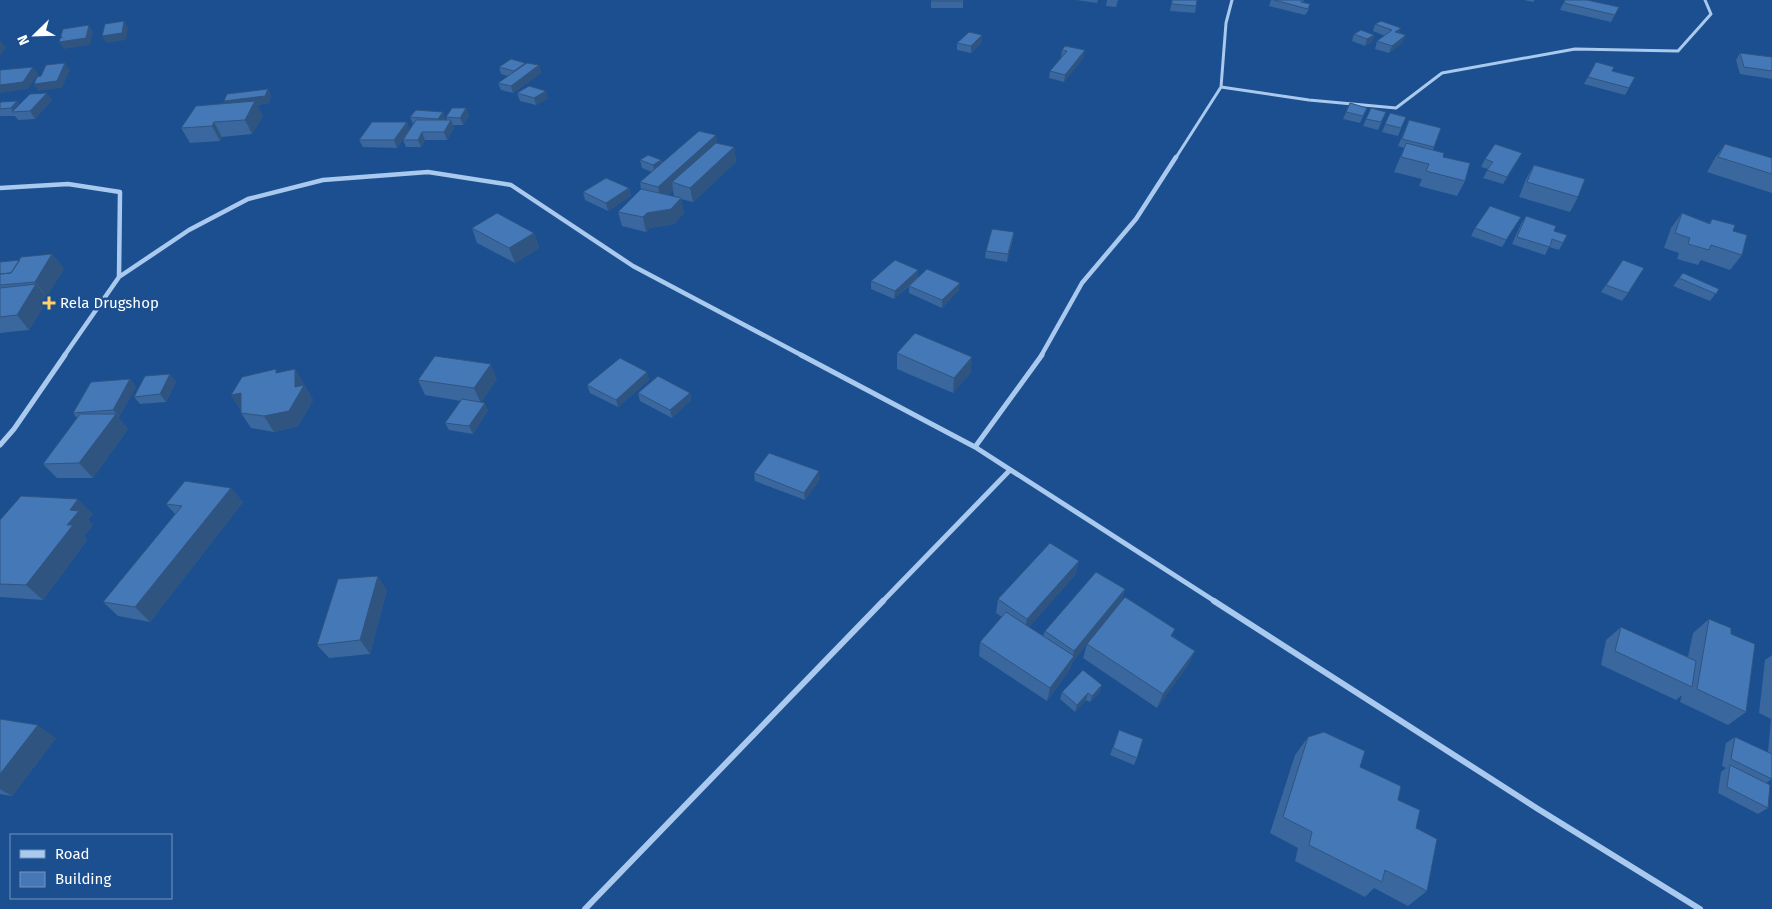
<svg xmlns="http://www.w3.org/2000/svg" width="1772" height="909" font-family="'Fira Sans',sans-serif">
<rect width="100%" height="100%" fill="#1b4f8f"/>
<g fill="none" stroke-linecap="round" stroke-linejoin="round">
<!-- street-far3 -->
<path stroke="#a9c9ee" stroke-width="3" d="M1221 87 1309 100 1396 108 1442 73 1575 49 1678 51 1711 14 1705 0
M1175 159 1221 87 1226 23 1232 0"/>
<!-- street-far2 -->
<path stroke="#a9c9ee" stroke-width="4.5" d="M0 188 68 184 120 192 119 277
M64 356 119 277 189 230 248 199 323 180 428 172 511 185 633 266 803 356
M1041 356 1082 283 1136 219 1176 157"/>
<!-- street-far1 -->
<path stroke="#a9c9ee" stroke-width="5" d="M801 355 975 447 1216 602
M0 445 14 429 65 355
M975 447 1042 355
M882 602 1010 470"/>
<!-- street -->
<path stroke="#a9c9ee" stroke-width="6" d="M1214 601 1538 809 1700 909
M585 909 883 601"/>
</g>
<!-- wall -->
<path fill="#3a679d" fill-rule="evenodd" d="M931 0H963V8H931Z
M1076 0H1098L1097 3Z
M1107 0H1118L1116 7 1106 6Z
M1172 0H1197L1195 13 1170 11Z
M1271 0H1304L1303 2 1310 4 1308 11 1305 15 1269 6Z
M1524 0H1535L1533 2Z
M1565 0 1619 7 1611 22 1560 10Z
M1375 24 1399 33 1403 42 1389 53 1375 49 1377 41 1385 36 1373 31Z
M1354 34 1374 35 1372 42 1365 46 1352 41Z
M982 42 971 53 957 50V43Z
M1065 46 1084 57 1064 82 1049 78 1050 71 1062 57H1061L1062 50Z
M1740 53 1772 57V79L1740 74 1736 60Z
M1596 62 1612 71 1629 88 1625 95 1584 84Z
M525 63V64L539 65 541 73 513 93 501 90 498 83 508 76 501 74 499 67Z
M268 89 271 96 269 103 257 105 263 116 252 134 222 137 220 141 190 143 181 128 225 103 224 101Z
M517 93 548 98 536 105 520 101Z
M52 100 35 119 18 120 15 116H0V103L17 101 20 105Z
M466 108 469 116 463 125H453L454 128 447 140H425L421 147H406L403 140 413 124 410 117 443 112 445 119V120H447L446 117Z
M1367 108 1360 123 1343 119 1346 112Z
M1386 112 1378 130 1363 126 1366 119Z
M1390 113 1406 117 1398 136 1382 132Z
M1409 120 1441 128 1433 150 1443 157 1465 181 1457 196 1419 186 1422 179 1394 172 1404 148 1398 146Z
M407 122 409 130 397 148 363 147 359 140Z
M717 143 734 147 736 162 693 202 681 199 684 213 674 224 650 228 646 232 622 226 618 212 641 189 640 182 652 172 642 168 640 160H661L662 163ZM673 190 674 196 668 195Z
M1725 144 1772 158V193L1707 172 1715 158Z
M1485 159 1518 160 1503 184 1483 178 1488 169 1481 167Z
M1534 165 1578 197 1570 212 1519 197 1526 179Z
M629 188 631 196 608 211 585 200 583 192Z
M1682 213 1709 223 1712 219 1733 231 1742 255 1730 270 1701 260 1698 265 1677 259 1679 253 1664 248 1671 228Z
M1526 216 1554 231 1563 243 1559 250 1549 247 1545 255 1512 244 1521 224Z
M1521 217 1502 247 1471 236 1475 228Z
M472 228 534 233 539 248 515 263 477 243Z
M1014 232 1013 240 1007 262 985 258 986 251Z
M52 254 64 269 46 297 48 299 29 330 0 333V262L20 260Z
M1623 260 1628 293 1622 301 1601 292Z
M918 270V277L959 290 942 308 909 293V286L894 299 871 289V281Z
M1683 273 1719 289 1710 301 1673 286Z
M897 353 971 372 953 393 897 369Z
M295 369 313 400 298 426 274 432 251 428 241 413V410L231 395 278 373Z
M647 372 649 380 618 407 590 393 587 385Z
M170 374 176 382 166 402 140 404 134 397Z
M130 379 136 387 119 417H118L128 429 93 478H57L43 464 77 418 73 413Z
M497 379 481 402 488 410 473 434 449 430 445 423 461 401 425 395 418 380Z
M638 393H690L691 400 672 418 640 401Z
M754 473 820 479 805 500 755 481Z
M231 488 243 502 150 622 118 616 103 602 175 514 166 504Z
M93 514 88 520 93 525 84 536 87 540 43 600 0 597V520Z
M1079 561 1075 575 1029 627 1043 636 1045 631 1125 589 1121 602 1195 651 1188 665 1157 708 1083 658 1087 644 1072 663 1070 669 1047 701 979 656 980 642 1002 617 996 613 998 599Z
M387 590 370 654 329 658 317 645Z
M1709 619 1731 634 1746 712 1728 725 1680 702 1682 695 1676 700 1601 665 1606 640 1621 627 1688 657 1693 633Z
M1772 655V779L1766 783 1768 808 1758 814 1718 793 1721 772 1726 768 1722 766 1726 743 1735 737 1768 752 1771 719 1759 713 1765 660Z
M1062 692H1100L1090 702 1086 700 1075 712 1060 699Z
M0 719 56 738 12 796 0 794Z
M1119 730 1137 758 1134 765 1110 755Z
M1308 737 1360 767 1398 800 1416 828 1427 891 1408 906 1374 888 1365 897 1295 861 1298 848 1270 833 1295 755Z"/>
<!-- shaded-wall -->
<path fill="#305480" d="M124 21 128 28 126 40 106 43 102 36Z
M89 25 93 32 90 45 64 49 59 42Z
M1401 28 1399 35 1395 32Z
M982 35V42L971 53V46Z
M1374 35 1372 42 1365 46 1367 39Z
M1406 35 1403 42 1389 53 1392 46Z
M1 41 6 48 0 56V42Z
M1085 50 1084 57 1064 82 1065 75Z
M65 63 70 70 62 88 38 91 34 84Z
M539 65 541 73 513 93 511 86Z
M33 67 38 74 28 89 0 93V85Z
M268 89 271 96 269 103 257 105 263 116 252 134 245 120 228 108 224 101Z
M546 91 548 98 536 105 534 98Z
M47 93 52 100 35 119 30 111Z
M17 101 22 108 13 112 11 108Z
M466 108 469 116 463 125 460 118Z
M443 112 445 119 440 126 438 119Z
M451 120 454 128 447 140 444 132Z
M214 122 222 137 220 141 212 126Z
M407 122 409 130 397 148 394 140Z
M422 132 425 140 421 147 418 140Z
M716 135 718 150 672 182 673 190 661 202 658 187Z
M734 147 736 162 693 202 690 188Z
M661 160 662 168 655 173 653 165Z
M629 188 631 196 608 211 606 203Z
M681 198 684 213 674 224 650 228 646 232 643 217 647 213Z
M1014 232 1013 240 1007 262 1008 254Z
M534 233 539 248 515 263 509 248Z
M52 254 64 269 47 297 35 282Z
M918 270V277L894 299 895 291Z
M960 283 959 290 942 308V300Z
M36 284 48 299 29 330 17 315Z
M972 357 971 372 953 393 954 378Z
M491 364 497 379 481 403 474 388Z
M295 369 313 400 298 426 274 432 264 416 295 387Z
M647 372 649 380 618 407 616 400Z
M170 374 176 382 166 402 160 394Z
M130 379 136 387 119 417 113 410Z
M241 393V410L231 395Z
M690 393 691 400 672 418 670 410Z
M485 403 488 410 473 434 469 426Z
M116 414 128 429 93 478 79 463Z
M819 471 820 479 805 500 804 493Z
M231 488 243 502 150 622 135 607Z
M78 499 93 514 88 520 93 525 84 536 87 540 43 600 26 585 67 525 70 510Z
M1079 561 1075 575 1024 633 1027 619Z
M378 576 387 590 370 654 360 640Z
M1125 589 1120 604 1072 663 1070 669 1047 701 1050 688 1072 658 1074 651Z
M1195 651 1188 665 1157 708 1163 694Z
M1102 685 1100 692 1090 702 1092 696Z
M1088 693 1086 700 1075 712 1077 705Z
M38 725 56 738 12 796 0 789V774Z"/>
<!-- building -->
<path fill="#4478b7" stroke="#305480" d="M931 0H963L964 1H931Z
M1172 0H1197L1196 6 1172 4Z
M1274 0H1302L1301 2 1310 4 1308 9Z
M1565 0H1587L1619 7 1615 15 1564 3Z
M124 21 122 33 102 36 105 24Z
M1381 21 1401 28 1395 32 1406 35 1392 46 1377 41 1392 30 1375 24Z
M89 25 86 38 59 42 63 29Z
M1361 30 1374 35 1367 39 1354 34Z
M969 32 982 35 971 46 957 43Z
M1065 46 1085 50 1065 75 1050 71 1067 51 1062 50Z
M1740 53 1772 57V71L1744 67Z
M511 59 525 63 514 71 499 67Z
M1596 62 1614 67 1612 71 1635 77 1629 88 1588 77Z
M65 63 57 81 34 84 37 77 41 76 46 65Z
M527 63 539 65 511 86 498 83Z
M33 67 23 82 0 85V70Z
M529 86 546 91 534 98 517 93Z
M268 89 265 96 224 101 227 94Z
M47 93 30 111 12 112 30 94Z
M17 101 11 108 0 109V103L1 102Z
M255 101 245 120 214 122 212 126 181 128 196 106Z
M1350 103 1367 108 1363 116 1346 112Z
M452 108H466L460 118 446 117Z
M1371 108 1386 112 1381 122 1366 119Z
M416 110 443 112 438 119 410 117Z
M1390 113 1406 117 1401 128 1385 124Z
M416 120H451L444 132H422L418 140H403Z
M1409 120 1441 128 1434 147 1402 139Z
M372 122H407L394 140H359Z
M699 131 716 135 658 187 640 182Z
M716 143 734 147 690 188 672 182Z
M1406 143 1444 153 1443 157 1470 163 1465 181 1426 171 1429 164 1401 157Z
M1495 144 1522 153 1507 177 1487 170 1493 162 1485 159Z
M1725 144 1772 158V174L1718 157Z
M648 155 661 160 653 165 640 160Z
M1534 165 1585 179 1578 197 1527 182Z
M606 178 629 188 606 203 583 192Z
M641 189 681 198 671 209 647 213 643 217 618 212Z
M1490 206 1521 217 1506 240 1475 228Z
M497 213 534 233 509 248 472 228Z
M1682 213 1710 224 1712 219 1735 225 1733 231 1747 235 1742 255 1711 245 1709 250 1688 244 1690 238 1675 233Z
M1526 216 1556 226 1554 231 1567 235 1563 243 1552 239 1550 247 1517 237Z
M992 229 1014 232 1008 254 986 251Z
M52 254 35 282 0 285V274L11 273 21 257Z
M20 260 11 273 0 274V262Z
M895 260 918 270 895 291 871 281Z
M1623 260 1644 268 1628 293 1606 285Z
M927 269 960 283 942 300 909 286Z
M1683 273 1719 289 1716 294 1679 278Z
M36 284 17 315 0 317V288Z
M915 333 972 357 954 378 897 353Z
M435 356 491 364 474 388 418 380Z
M620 358 647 372 616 400 587 385Z
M276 369V373L295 369V387L304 385 289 411 264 416 241 413V393L231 395 242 377Z
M170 374 160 394 134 397 145 376Z
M658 376 690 393 670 410 638 393Z
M130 379 113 410 73 413 91 382Z
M462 399 485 403 469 426 445 423Z
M80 414H116L79 463 43 464Z
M769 453 819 471 804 493 754 473Z
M185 481 231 488 135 607 103 602 182 506 166 504Z
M21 496 78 499 70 510 79 511 67 525H73L26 585 0 584V520Z
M1050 543 1079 561 1027 619 998 599Z
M1096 572 1125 589 1074 651 1045 631Z
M378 576 360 640 317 645 338 579Z
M1125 597 1175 629 1171 636 1195 651 1163 694 1087 644Z
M1006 612 1074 656 1050 688 980 642Z
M1709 619 1731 628V634L1755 644 1746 712 1697 689Z
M1621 627 1696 661 1692 687 1615 651Z
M1083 670 1102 685 1092 696 1088 693 1077 705 1062 692Z
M0 719 38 725 0 774Z
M1119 730 1143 739 1137 758 1113 748Z
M1324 732 1365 751 1360 767 1401 786 1398 800 1420 810 1416 828 1437 839 1427 891 1385 870 1382 882 1309 845 1312 832 1283 817 1308 737Z
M1735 737 1772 754V779L1731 759Z
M1730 765 1770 785 1768 808 1727 787Z"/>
<!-- markers -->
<path fill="#ffd166" stroke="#1b4f8f" stroke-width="2" d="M46.5 295.5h5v5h5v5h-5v5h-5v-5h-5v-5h5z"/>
<g text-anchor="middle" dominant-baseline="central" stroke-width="5" stroke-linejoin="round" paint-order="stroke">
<!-- poi labels -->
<g font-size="15" fill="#fff" stroke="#1b4f8f" text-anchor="start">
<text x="60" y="303">Rela Drugshop</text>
</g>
</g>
<!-- legend -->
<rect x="10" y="834" width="162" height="65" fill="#1b4f8f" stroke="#7695bc"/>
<rect x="20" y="850" width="25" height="8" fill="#a9c9ee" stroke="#7695bc"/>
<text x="55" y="859" font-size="15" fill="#ffffff">Road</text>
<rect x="20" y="872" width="25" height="15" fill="#4478b7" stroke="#7695bc"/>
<text x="55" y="884" font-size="15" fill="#ffffff">Building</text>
<!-- north arrow -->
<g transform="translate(35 35) rotate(247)" stroke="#1b4f8f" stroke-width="4" paint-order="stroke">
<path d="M0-4L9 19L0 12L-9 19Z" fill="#ffffff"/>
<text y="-8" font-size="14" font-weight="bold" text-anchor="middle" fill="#ffffff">N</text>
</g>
</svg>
